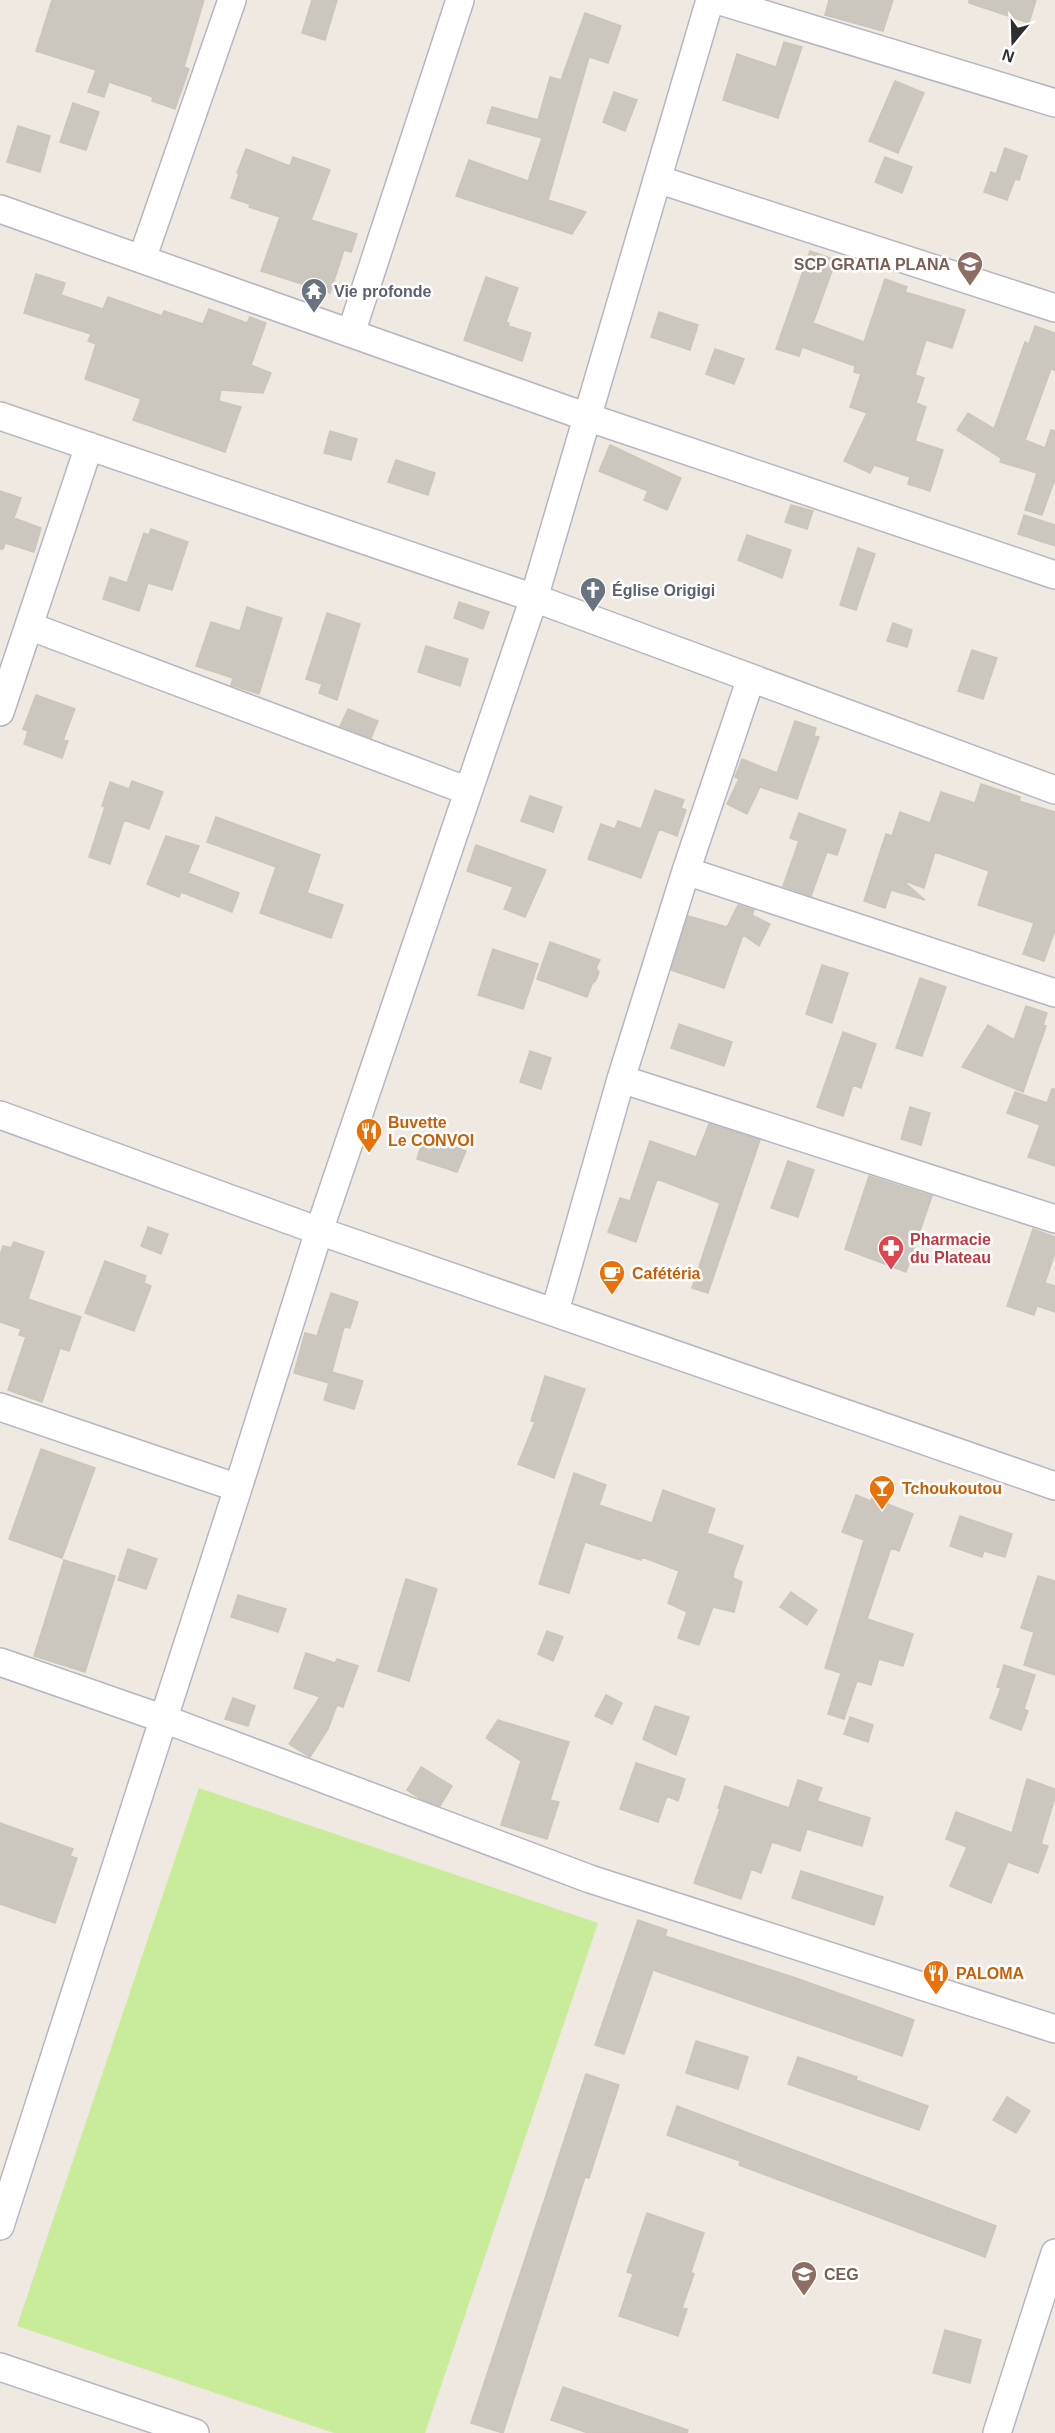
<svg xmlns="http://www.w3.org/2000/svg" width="1055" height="2433" font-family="Arial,sans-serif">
<rect width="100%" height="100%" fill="#efe9e1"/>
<!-- pitch -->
<path fill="#c9ec9a" d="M199 1788 598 1923 425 2433H334L17 2326Z"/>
<!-- building -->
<path fill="#cbc7bf" stroke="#cbc5ba" stroke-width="1.5" d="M52 0H204L184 67 189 69 175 109 152 101 153 97 109 82 104 97 88 92 96 70 36 51Z
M312 0H337L325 40 302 33Z
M829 0H893L883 31 825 15Z
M969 0H1036L1029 23 969 3Z
M585 13 621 26 608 63 589 57 548 200 586 212 572 234 456 196 469 160 528 181 542 138 487 123 492 107 538 120 550 77 561 80Z
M784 42 802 47 778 118 723 100 737 54 776 67Z
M895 81 924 93 898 153 869 141Z
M614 92 637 100 625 131 603 122Z
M73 103 99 112 86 150 60 142Z
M18 126 50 136 40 172 7 162Z
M1005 148 1027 156 1019 180 1015 179 1007 200 984 192 991 172 996 174Z
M246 149 290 166 293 157 330 170 311 220 357 234 351 252 344 250 330 293 261 271 280 217 249 207 250 204 231 198 239 174 237 173Z
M885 157 912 167 902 193 875 182Z
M810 251 836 260 813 323 864 342 885 279 907 287 905 292 965 310 952 348 926 340 915 375 924 378 916 403 926 407 915 441 943 450 930 491 908 484 910 477 874 465 870 473 844 461 867 413 850 407 861 374 854 372 855 366 802 347 799 356 776 349Z
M36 274 65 283 61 295 103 309 108 297 162 316 164 311 203 324 209 309 247 323 250 317 266 323 251 365 271 373 263 393 221 390 219 401 241 407 225 452 133 420 141 399 85 379 96 344 88 341 91 334 24 313Z
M486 277 518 288 506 322 509 323 508 326 531 333 522 361 464 340Z
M659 312 698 325 690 350 651 337Z
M1035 326 1055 333V370L1051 369 1025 440 1045 448 1051 430 1055 431V479L1042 515 1025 510 1037 473 1000 462 1001 458 957 430 968 413 994 429 1025 342 1029 344Z
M715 349 744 359 734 384 706 374Z
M330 431 357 439 351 460 324 453Z
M610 445 681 478 667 510 644 500 648 491 599 471Z
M396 460 435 473 428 495 388 482Z
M0 491 21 498 14 518 41 528 34 552 5 543 3 549H0Z
M791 505 813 511 807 529 785 522Z
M1024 515 1055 525V546L1018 534Z
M151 529 188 542 172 590 148 583 139 611 103 599 110 577 127 583 144 533 149 535Z
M747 535 791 550 782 578 738 560Z
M858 548 875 554 856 610 840 605Z
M459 602 489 612 483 629 454 618Z
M247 607 282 618 259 694 231 685 233 678 196 666 211 622 240 631Z
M327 613 360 624 337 700 319 693 322 684 306 679Z
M893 623 912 630 907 647 887 641Z
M426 646 468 659 460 686 418 672Z
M972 650 997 658 983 699 958 691Z
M36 695 75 709 63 740 68 741 62 758 24 744 28 731 23 729Z
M348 709 378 721 371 738 340 726Z
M795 721 816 728 814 736 819 737 797 799 760 787 747 814 727 804 739 779 735 777 742 759 777 773Z
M132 781 163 792 149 829 124 820 110 864 89 857 105 807 102 806 110 782 129 789Z
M981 784 1020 797 1019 801 1055 812V930L1044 961 1023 954 1034 923 978 905 989 871 935 852 924 888 902 880 925 900 891 890 885 908 864 901 886 834 892 836 900 812 930 823 941 792 975 803Z
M655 790 684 800 681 808 686 810 677 836 659 829 641 878 588 859 601 824 615 829 618 821 641 829Z
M530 796 562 807 553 832 521 821Z
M799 813 846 830 837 855 827 852 811 896 783 886 799 841 790 838Z
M216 817 320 855 307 893 343 905 331 938 260 913 276 867 207 842Z
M166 836 199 846 188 873 239 893 232 912 181 892 179 897 147 884Z
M476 845 546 870 525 917 504 909 513 887 467 871Z
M738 905 754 910 752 915 770 924 759 946 743 935 724 988 671 970 688 916 727 927Z
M550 942 600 960 596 968 599 972 596 980 592 984 587 997 537 979Z
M493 949 538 964 523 1009 478 995Z
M822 965 848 973 832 1023 806 1014Z
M920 978 946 987 922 1056 896 1048Z
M1026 1006 1047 1013 1043 1025 1046 1026 1023 1092 962 1067 988 1025 1014 1040Z
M679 1024 732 1042 724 1066 671 1048Z
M843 1032 876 1044 861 1088 853 1085 843 1116 817 1107Z
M530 1051 551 1058 541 1089 520 1082Z
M1052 1089H1055V1166L1028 1157 1040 1125 1007 1113 1015 1092 1047 1103Z
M910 1107 930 1113 921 1145 901 1139Z
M709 1124 760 1140 708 1293 692 1288 720 1203 657 1179 636 1242 608 1232 620 1198 630 1201 650 1141 696 1157Z
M424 1136 466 1151 457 1172 417 1159Z
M788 1161 814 1170 798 1217 771 1208Z
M869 1176 932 1196 906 1272 845 1249Z
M148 1227 168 1234 161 1254 141 1246Z
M1033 1229 1055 1237V1253L1045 1283 1055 1286V1312L1037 1306 1034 1315 1007 1306Z
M14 1242 44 1252 28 1299 81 1317 69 1351 60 1348 42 1402 8 1390 26 1337 19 1335 21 1329 0 1322V1255L3 1246 11 1248Z
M105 1261 146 1276 144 1283 151 1286 134 1331 85 1313Z
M331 1293 358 1302 350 1328 344 1327 329 1383 294 1373 305 1333 317 1336Z
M332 1372 363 1381 354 1409 324 1400Z
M545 1376 585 1389 554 1478 518 1464 535 1422 531 1421Z
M41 1449 95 1468 62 1558 9 1539Z
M574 1473 606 1485 599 1505 652 1523 663 1490 715 1509 707 1533 743 1546 734 1571 733 1578 742 1582 734 1612 713 1607 699 1645 678 1638 687 1612 668 1603 679 1571 642 1557 641 1560 585 1542 569 1593 539 1584Z
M856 1495 871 1501 872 1498 913 1514 899 1551 891 1548 867 1619 913 1634 903 1666 879 1659 871 1685 857 1681 844 1719 828 1714 841 1673 825 1668 864 1540 842 1532Z
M960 1516 1012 1534 1005 1557 984 1551 982 1557 950 1546Z
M128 1549 157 1559 146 1589 118 1580Z
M64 1560 115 1576 85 1672 34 1656Z
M1038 1576 1055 1581V1675L1024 1665 1034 1632 1021 1628Z
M406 1579 437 1589 409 1681 378 1671Z
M791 1592 817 1610 807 1625 780 1607Z
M238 1595 286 1609 278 1632 231 1617Z
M547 1631 563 1637 553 1661 538 1654Z
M306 1653 335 1663 337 1659 358 1666 343 1707 337 1705 328 1729 310 1757 289 1744 320 1697 294 1688Z
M1004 1665 1035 1675 1024 1709 1028 1711 1021 1730 990 1718 1001 1688 997 1687Z
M606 1695 622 1703 612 1724 595 1716Z
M233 1698 255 1706 248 1726 225 1719Z
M655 1706 689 1717 676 1755 643 1739Z
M850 1717 873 1725 868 1742 844 1734Z
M498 1720 569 1742 550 1800 559 1802 547 1839 501 1825 521 1761 486 1738Z
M636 1763 685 1779 678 1801 667 1796 658 1822 620 1809Z
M421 1767 452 1786 440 1806 421 1799 407 1790Z
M1027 1779 1055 1789V1797L1041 1844 1048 1846 1038 1873 1008 1862 991 1903 950 1886 967 1847 946 1839 956 1812 1012 1833Z
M798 1780 822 1788 817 1801 870 1818 862 1846 807 1829 800 1851 772 1842 761 1873 751 1869 741 1899 694 1883 720 1809 718 1808 725 1786 789 1808Z
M0 1823 73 1849 70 1856 77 1858 55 1923 0 1904Z
M801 1871 883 1897 874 1925 792 1898Z
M638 1920 667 1930 665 1936 793 1977 914 2020 902 2056 653 1970 624 2054 595 2045Z
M696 2041 748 2057 738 2089 686 2073Z
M798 2057 857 2077 856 2080 928 2106 919 2130 788 2084Z
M586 2074 619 2085 589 2178 585 2177 503 2433 471 2423Z
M1007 2097 1030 2111 1016 2133 993 2120Z
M677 2106 996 2226 985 2257 739 2165 740 2161 667 2135Z
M647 2213 704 2233 691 2272 694 2274 682 2308 687 2309 678 2336 619 2316 633 2274 627 2272Z
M945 2330 981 2340 970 2383 933 2373Z
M563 2387 688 2430 687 2433H588L551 2420Z"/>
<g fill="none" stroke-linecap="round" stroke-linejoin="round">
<!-- minor casing -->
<g stroke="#b4b7c1" stroke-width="30">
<path id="minor" d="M717 0 1055 103
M657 179 1055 308
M0 209 587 417 1055 575
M142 259 232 0
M351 333 460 0
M0 416 534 598 1055 790
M29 626 468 791
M0 712 89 446
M686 871 1055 993
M621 1079 1055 1219
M0 1115 319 1231 1055 1486
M555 1311 621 1079 686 871 751 678
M0 1407 238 1488
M0 1662 164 1719 590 1879 1055 2029
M0 2226 238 1488 319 1231 534 598 710 0
M0 2367 195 2433
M997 2433 1055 2253"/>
</g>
<!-- minor -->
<use href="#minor" stroke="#fff" stroke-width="27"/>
</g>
<!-- icons -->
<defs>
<g id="school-pin" transform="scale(1.35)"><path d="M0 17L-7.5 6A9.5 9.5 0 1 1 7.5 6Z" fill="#8d6e63" stroke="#fff"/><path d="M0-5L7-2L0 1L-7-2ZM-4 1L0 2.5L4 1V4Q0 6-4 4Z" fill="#fff"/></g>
<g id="temple-pin" transform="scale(1.35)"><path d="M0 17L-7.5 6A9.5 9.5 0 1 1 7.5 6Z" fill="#6b7280" stroke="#fff"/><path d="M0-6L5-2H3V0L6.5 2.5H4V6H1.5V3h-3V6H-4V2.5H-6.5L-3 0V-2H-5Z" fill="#fff"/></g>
<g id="church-pin" transform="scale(1.35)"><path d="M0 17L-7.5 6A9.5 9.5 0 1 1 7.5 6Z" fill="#6b7280" stroke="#fff"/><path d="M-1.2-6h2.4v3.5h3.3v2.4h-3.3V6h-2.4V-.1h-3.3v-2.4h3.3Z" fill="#fff"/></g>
<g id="restaurant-pin" transform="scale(1.35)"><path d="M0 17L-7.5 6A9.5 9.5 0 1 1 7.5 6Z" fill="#e8710a" stroke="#fff"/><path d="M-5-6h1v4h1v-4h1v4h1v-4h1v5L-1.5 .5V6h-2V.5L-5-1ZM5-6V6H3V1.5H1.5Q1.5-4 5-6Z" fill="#fff"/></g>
<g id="pharmacy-pin" transform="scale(1.35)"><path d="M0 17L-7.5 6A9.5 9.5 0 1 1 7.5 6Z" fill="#e0444e" stroke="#fff"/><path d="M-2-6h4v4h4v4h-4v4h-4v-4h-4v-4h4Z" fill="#fff"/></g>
<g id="cafe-pin" transform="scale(1.35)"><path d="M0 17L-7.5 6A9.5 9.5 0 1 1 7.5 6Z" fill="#e8710a" stroke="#fff"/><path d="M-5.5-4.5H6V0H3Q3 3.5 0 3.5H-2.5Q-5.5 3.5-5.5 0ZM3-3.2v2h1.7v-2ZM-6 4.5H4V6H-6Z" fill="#fff"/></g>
<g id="bar-pin" transform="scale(1.35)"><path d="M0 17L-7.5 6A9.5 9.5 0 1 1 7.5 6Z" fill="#e8710a" stroke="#fff"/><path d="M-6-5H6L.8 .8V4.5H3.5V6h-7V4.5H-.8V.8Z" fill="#fff"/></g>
</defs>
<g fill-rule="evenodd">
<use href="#school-pin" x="970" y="264"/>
<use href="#temple-pin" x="314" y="291"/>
<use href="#church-pin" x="593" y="590"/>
<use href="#restaurant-pin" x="369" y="1131"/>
<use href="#pharmacy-pin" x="891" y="1248"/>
<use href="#cafe-pin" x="612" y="1273"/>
<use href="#bar-pin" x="882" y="1488"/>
<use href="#restaurant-pin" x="936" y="1973"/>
<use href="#school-pin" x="804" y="2274"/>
</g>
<g text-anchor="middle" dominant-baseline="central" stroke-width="5" stroke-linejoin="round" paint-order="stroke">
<!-- education labels -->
<g font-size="16" font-weight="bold" fill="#785e54" stroke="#fff" text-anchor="end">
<text x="950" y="264">SCP GRATIA PLANA</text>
<text x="824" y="2274" text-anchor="start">CEG</text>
</g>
<!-- worship labels -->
<g font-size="16" font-weight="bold" fill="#5b616d" stroke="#fff" text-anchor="start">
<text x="334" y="291">Vie profonde</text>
<text x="612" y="590">Église Origigi</text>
</g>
<!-- food labels -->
<g font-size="16" font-weight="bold" fill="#c56008" stroke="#fff" text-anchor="start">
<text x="388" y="1122">Buvette<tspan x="388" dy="18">Le CONVOI</tspan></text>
<text x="632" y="1273">Cafétéria</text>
<text x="902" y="1488">Tchoukoutou</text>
<text x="956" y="1973">PALOMA</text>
</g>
<!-- health labels -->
<g font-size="16" font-weight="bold" fill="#be3a42" stroke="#fff" text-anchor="start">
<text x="910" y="1239">Pharmacie<tspan x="910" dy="18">du Plateau</tspan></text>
</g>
</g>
<!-- north arrow -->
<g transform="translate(1013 42) rotate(199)" stroke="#ffffff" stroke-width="4.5" paint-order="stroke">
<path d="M0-4.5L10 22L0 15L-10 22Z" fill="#2e2e2e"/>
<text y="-9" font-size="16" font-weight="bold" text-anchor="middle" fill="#2e2e2e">N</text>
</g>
</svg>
